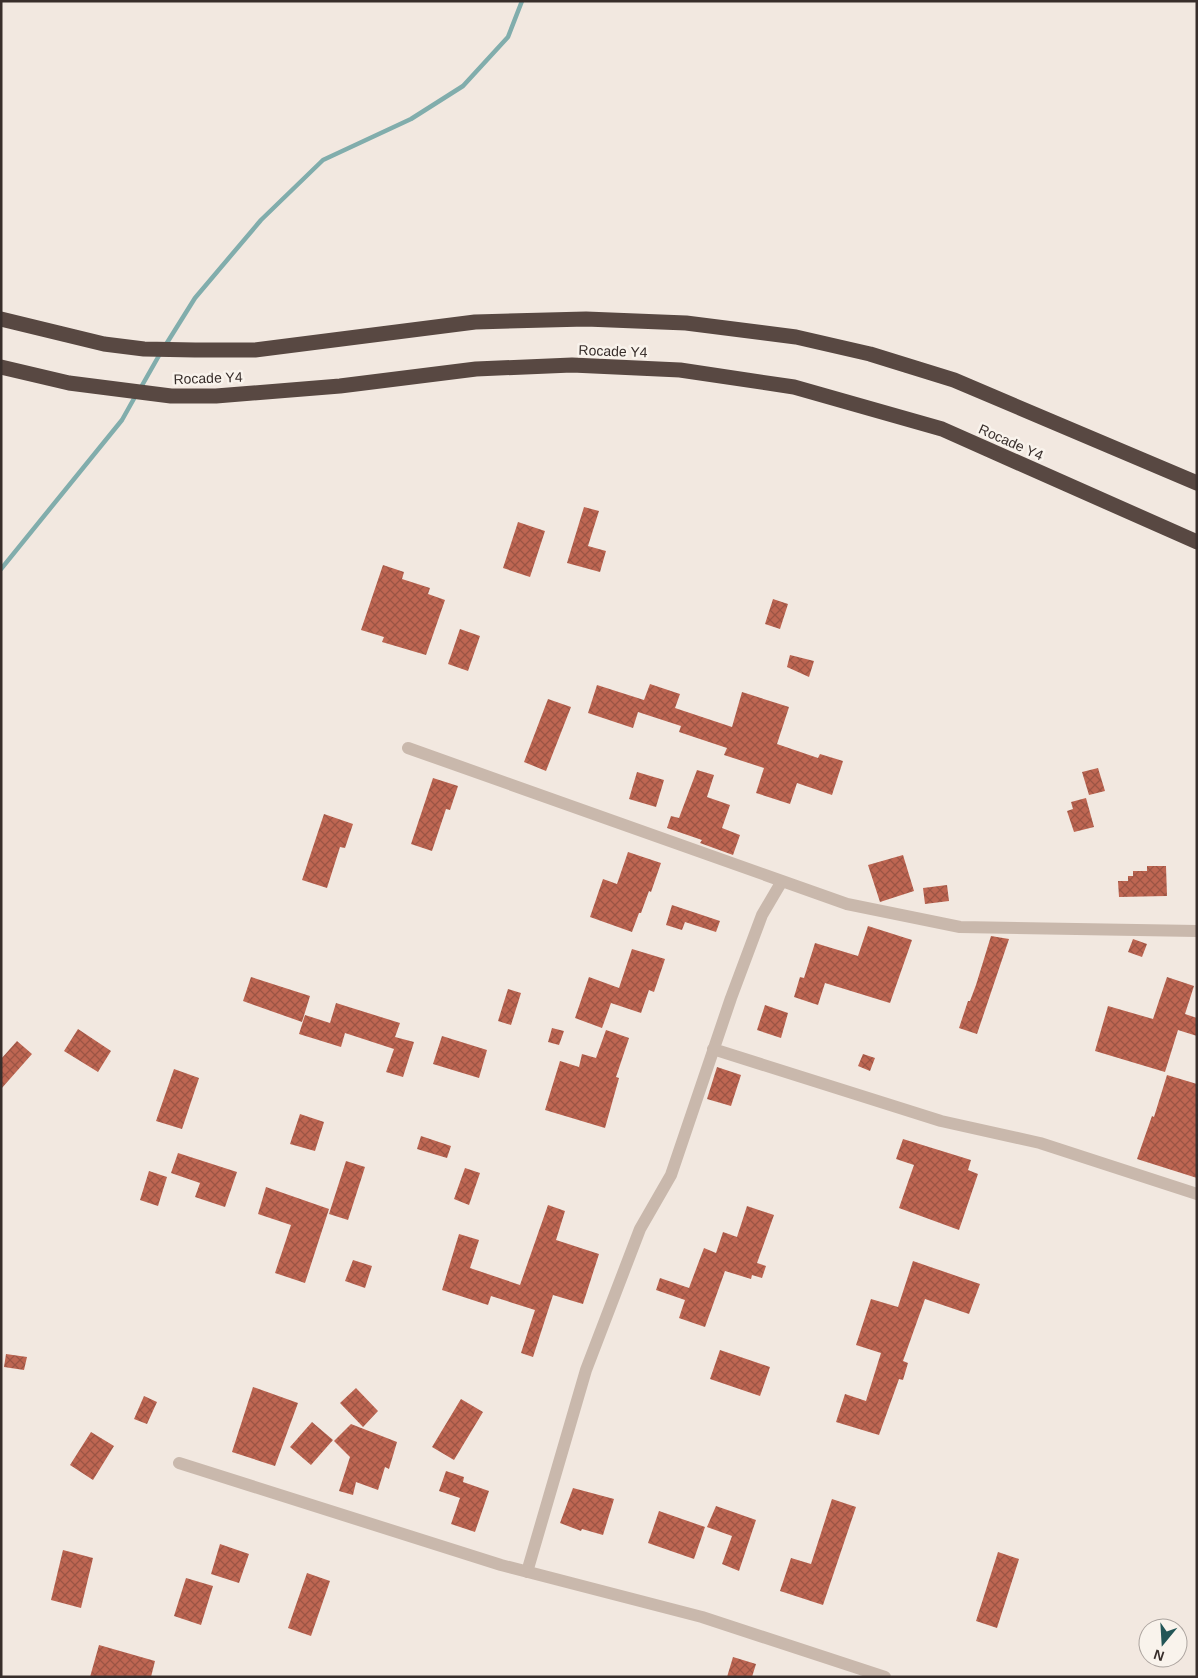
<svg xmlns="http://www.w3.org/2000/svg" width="1198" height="1678" font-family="Helvetica,sans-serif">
<defs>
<pattern id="building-cross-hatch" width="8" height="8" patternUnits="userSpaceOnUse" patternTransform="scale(1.25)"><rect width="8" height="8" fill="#be6652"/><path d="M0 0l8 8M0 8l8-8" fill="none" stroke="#9b5444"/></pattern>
</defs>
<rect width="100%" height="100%" fill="#f2e8e0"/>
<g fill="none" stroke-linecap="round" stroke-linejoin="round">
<!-- stream -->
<path stroke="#81adac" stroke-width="4.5" d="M165 346 195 298 261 220 323 160 411 119 463 86 508 37 522 1
M140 389 161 352
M1 569 122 420 136 395"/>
</g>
<!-- building -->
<path fill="url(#building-cross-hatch)" d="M584 507 599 511 588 546 606 551 600 572 567 563Z
M518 522 545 531 530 577 503 568Z
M383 565 404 572 402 579 430 588 428 594 445 600 426 655 382 642 384 637 361 630Z
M773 599 788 604 780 629 765 624Z
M460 629 480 636 468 671 448 664Z
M790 655 814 661 809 677 787 667Z
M650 684 680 694 675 708 732 727 742 692 789 707 777 744 818 758 820 754 843 761 832 795 797 783 790 804 756 793 764 768 724 755 727 748 679 732 681 726 638 712 633 728 588 713 597 685 644 700Z
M548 699 571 707 546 771 524 762Z
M1098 768 1105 791 1089 795 1082 772Z
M697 770 714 775 707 797 730 805 722 828 740 835 733 855 700 843 702 840 667 828 671 816 679 818Z
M637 772 664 780 656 807 629 799Z
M433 778 458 786 450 810 446 809 432 851 411 844Z
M1086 798 1094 827 1074 832 1067 811 1073 809 1071 802Z
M324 814 353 824 345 848 340 847 327 888 302 880Z
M628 852 661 863 651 892 649 891 641 913H639L632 932 590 917 603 879 617 884Z
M903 855 914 891 880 902 868 865Z
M1147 866H1166L1167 896 1119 897 1118 881H1128V876H1133V871H1147Z
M947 885 949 901 925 904 923 888Z
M672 905 720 921 716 932 685 922 682 930 666 925Z
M868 926 912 940 890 1003 825 983 818 1005 794 997 800 977 804 978 815 943 858 956Z
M991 936 1009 939 977 1034 959 1028 968 1001H970L976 985Z
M1133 939 1147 944 1142 957 1128 952Z
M632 949 665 959 654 992 649 990 641 1013 611 1003 602 1028 575 1018 589 977 619 988Z
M251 977 310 996 302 1022 243 1001Z
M1167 977 1194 986 1185 1014 1197 1018V1036L1178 1030 1165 1072 1095 1051 1108 1006 1153 1019Z
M508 989 521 993 511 1025 498 1021Z
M336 1003 400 1023 395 1037 414 1042 403 1077 386 1072 394 1049 345 1033 341 1047 299 1034 305 1015 330 1023Z
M765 1005 788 1013 781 1038 757 1030Z
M552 1028 564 1031 559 1045 548 1042Z
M78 1029 111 1051 98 1072 64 1051Z
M606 1030 629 1038 616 1077 619 1078 605 1128 545 1110 560 1061 579 1067 582 1054 596 1058Z
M442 1036 487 1050 479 1078 433 1064Z
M17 1041 32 1054 1 1089V1059Z
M863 1054 875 1058 870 1071 858 1066Z
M717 1067 741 1075 731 1106 707 1099Z
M174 1069 199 1078 182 1129 156 1121Z
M1167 1075 1197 1084V1178L1137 1159 1152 1116 1154 1117Z
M300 1114 324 1122 315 1151 290 1144Z
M421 1136 451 1146 447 1158 417 1149Z
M903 1139 971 1160 968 1170 978 1174 959 1230 899 1208 914 1165 896 1159Z
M178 1153 237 1172 225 1207 195 1197 200 1183 171 1173Z
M346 1161 365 1167 348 1220 329 1214Z
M465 1168 480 1173 469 1205 454 1199Z
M149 1171 167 1177 158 1206 140 1200Z
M266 1187 329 1209 305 1283 275 1273 291 1225 258 1214Z
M548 1205 565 1211 556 1240 599 1254 583 1304 553 1295 533 1357 521 1353 535 1310 491 1296 488 1305 442 1290 459 1234 479 1240 470 1268 520 1285Z
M747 1206 774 1215 757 1263 766 1266 762 1278 752 1275 751 1279 725 1271 705 1327 679 1318 685 1300 656 1290 660 1278 689 1288 704 1248 716 1253 723 1232 737 1237Z
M353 1260 372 1266 365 1288 345 1281Z
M913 1261 980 1284 969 1314 925 1299 903 1361 908 1363 903 1380 899 1379 879 1435 836 1422 845 1394 866 1401 881 1353 856 1345 871 1299 898 1307Z
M720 1350 770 1367 760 1396 710 1379Z
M6 1354 27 1357 24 1370 4 1367Z
M253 1387 298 1403 275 1466 232 1452Z
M356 1388 378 1411 363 1427 340 1403Z
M144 1396 157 1402 147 1424 134 1419Z
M461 1399 483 1412 454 1460 432 1447Z
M312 1422 333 1440 311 1465 290 1447Z
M351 1424 397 1442 389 1469 385 1467 378 1490 356 1482 353 1495 339 1491 350 1457 334 1441Z
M91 1432 114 1446 93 1480 70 1465Z
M446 1471 464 1477 463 1482 489 1491 475 1532 451 1524 460 1498 439 1491Z
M573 1488 614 1499 603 1535 582 1529 581 1531 560 1523Z
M832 1499 856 1507 823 1605 780 1591 791 1558 811 1564Z
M716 1506 756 1520 739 1571 722 1564 732 1536 707 1527Z
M659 1511 705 1527 694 1559 648 1543Z
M220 1544 249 1554 239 1583 211 1574Z
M63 1550 93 1558 81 1608 51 1600Z
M998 1552 1019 1559 997 1628 976 1621Z
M307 1573 330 1581 311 1636 288 1628Z
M186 1578 213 1586 201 1625 174 1616Z
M99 1645 155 1661 151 1677H90Z
M733 1657 756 1664 752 1677H727Z"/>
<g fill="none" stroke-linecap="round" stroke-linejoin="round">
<!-- minor -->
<path stroke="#c9b8ac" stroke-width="12" d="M408 748 847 904 960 927 1197 931
M713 1049 941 1121 1040 1143 1197 1194
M179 1463 501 1565 702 1617 885 1677
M527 1572 586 1370 640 1229 671 1175 731 998 762 915 782 881"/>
<!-- highway -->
<path stroke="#584842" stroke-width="15" d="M1 319 104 344 144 349 195 350H255L475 322 586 319 686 323 796 337 870 354 954 380 1197 483
M1 367 69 383 171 396H216L340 386 476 369 572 365 680 370 794 387 942 429 1197 542"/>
</g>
<g text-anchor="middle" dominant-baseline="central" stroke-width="5" stroke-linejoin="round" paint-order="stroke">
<!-- street labels -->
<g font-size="14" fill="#382e2b" stroke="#f9f3ec">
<text transform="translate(613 351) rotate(2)">Rocade Y4</text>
<text transform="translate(208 378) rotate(-2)">Rocade Y4</text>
<text transform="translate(1011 442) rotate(24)">Rocade Y4</text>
</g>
</g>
<!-- border -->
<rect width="1198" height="1678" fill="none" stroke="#382e2b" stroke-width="5"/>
<!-- north arrow -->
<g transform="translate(1163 1643) rotate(198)"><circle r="24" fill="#f9f3ec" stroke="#aca49f"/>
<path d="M0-4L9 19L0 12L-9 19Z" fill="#235657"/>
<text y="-8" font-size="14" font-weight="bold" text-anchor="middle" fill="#382e2b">N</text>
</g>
</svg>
